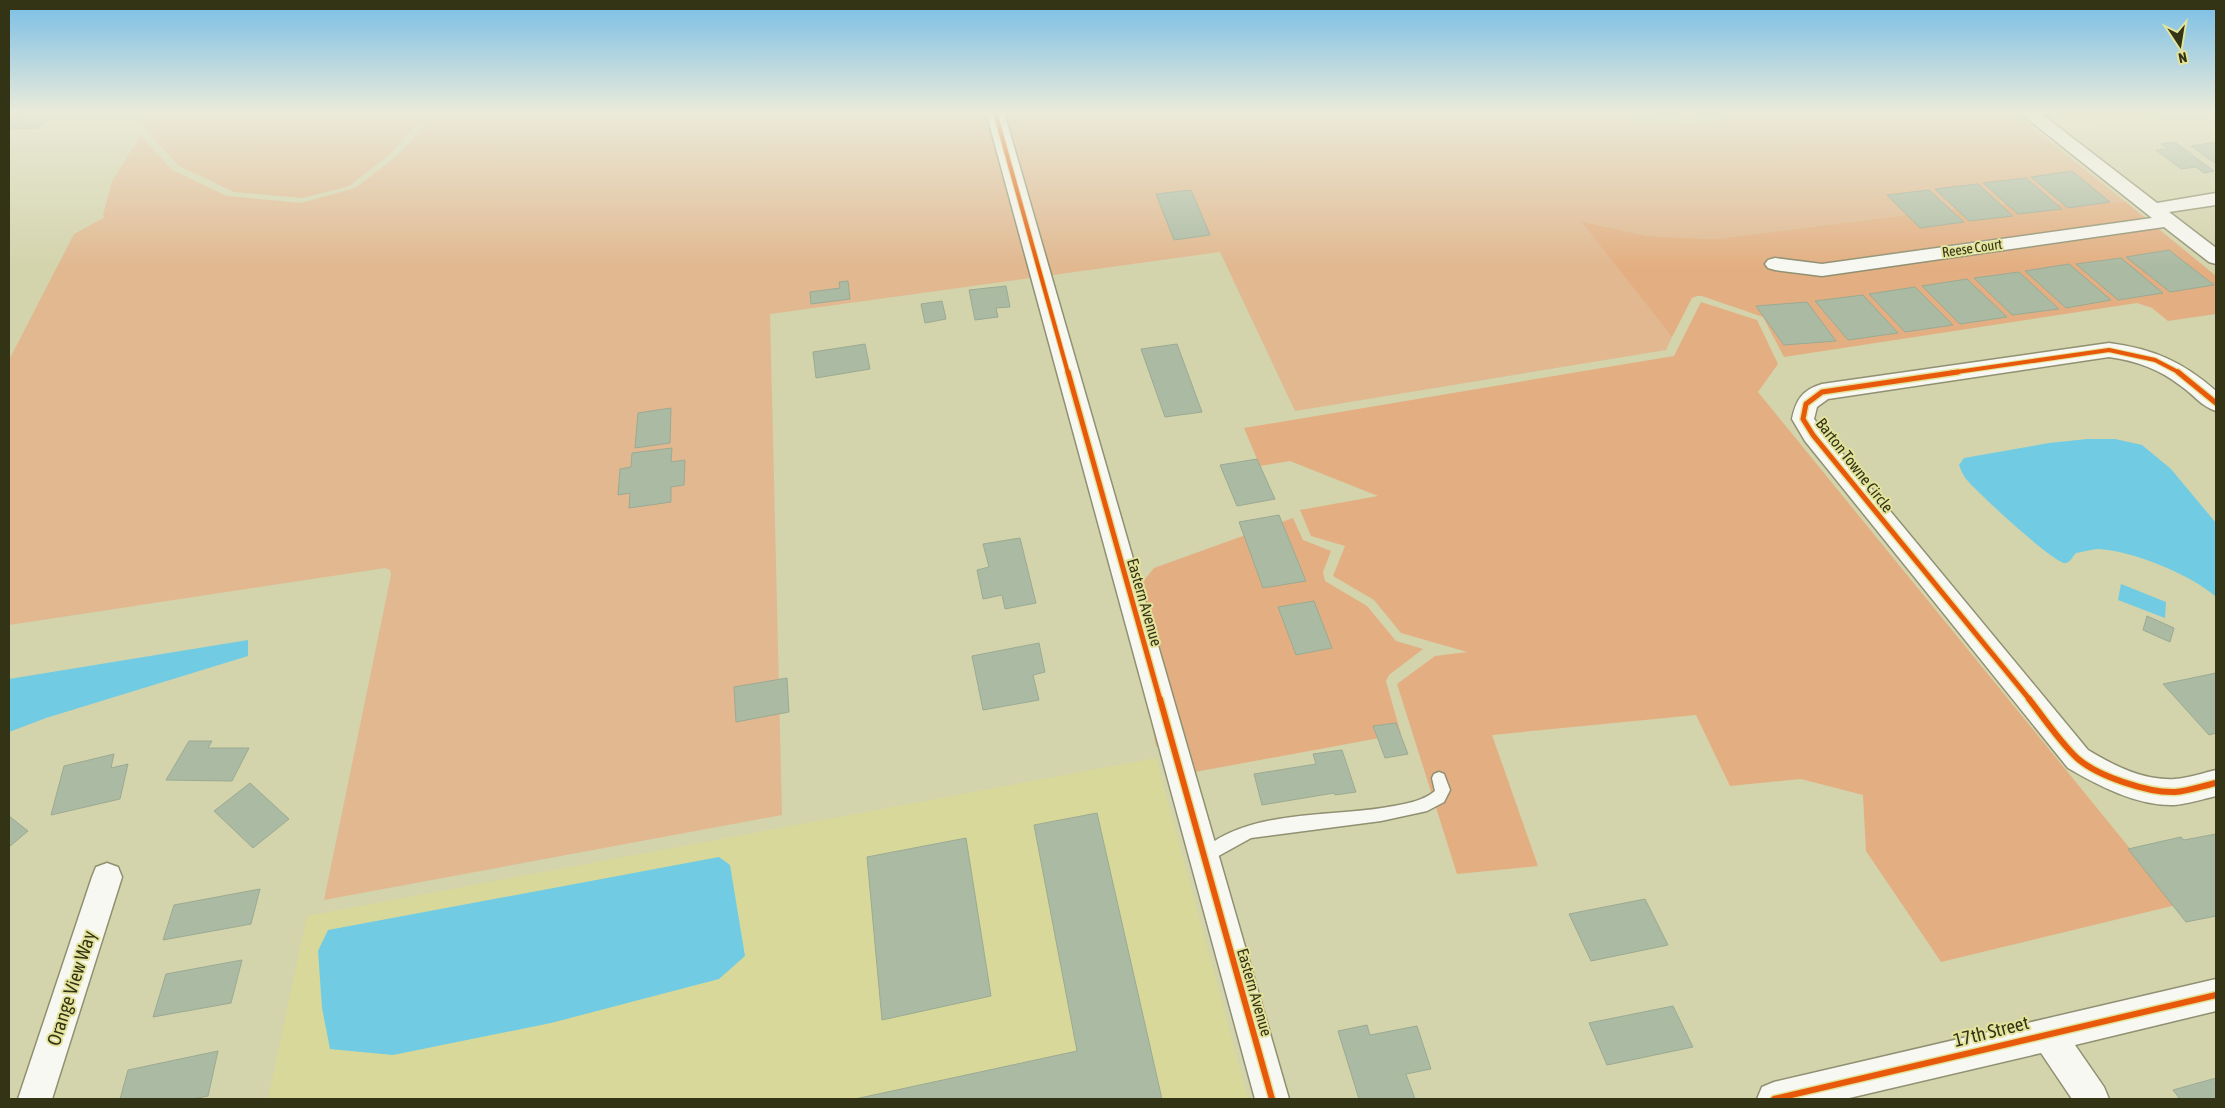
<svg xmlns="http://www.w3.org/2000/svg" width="2225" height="1108" font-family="'Asap Condensed',sans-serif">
<rect width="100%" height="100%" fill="#d3d3ac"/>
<!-- built -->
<path fill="#d8d89b" d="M2045 112H2211L2069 130Z
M1156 758 1248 1099H268L307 916Z"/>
<!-- green -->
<path fill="#e1b890" d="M136 112H429L389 155 349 186 303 198 234 192 179 166 153 138Z
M437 112H1604C1636 122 1657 121 1689 124L1772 112H2012L2126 202 1984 205 1716 239 1647 236 1582 221 1672 337 1666 350 1295 411 1220 252 770 314 782 815 324 900 391 575 390 570 385 568 9 625V360L74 234 105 217 103 215 112 181 141 135 172 170 227 196 301 203 355 188 397 156Z
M1655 112H1738L1685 119Z"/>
<!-- forest -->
<path fill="#e3af82" d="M2126 202 2216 276V314L2168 321 2152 308 2137 303 1784 357 1763 317 1702 296H1697L1692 298 1672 337 1581 221 1647 236 1716 239 1984 205Z
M1701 302 1757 320 1778 364 1758 392 2176 905 1941 962 1866 851 1863 795 1801 779 1730 786 1696 715 1492 735 1538 866 1457 874 1397 684 1435 656 1467 652 1401 633 1374 600 1333 576 1345 546 1311 536 1300 510 1378 496 1290 461 1260 466 1244 428 1674 356Z
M1293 518 1303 540 1331 551 1323 572 1325 581 1367 606 1396 641 1423 649 1389 675 1386 681 1401 734 1173 776 1163 750 1156 746 1128 600 1154 568Z"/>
<!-- water -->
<path fill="#71cce3" d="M2087 439H2115L2142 445 2171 469 2216 523V597C2192 575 2133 551 2099 549 2092 549 2083 552 2076 553 2073 556 2070 563 2065 563 2053 563 1977 492 1966 479 1963 475 1961 470 1959 465L1964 458 2049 443Z
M2121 584 2166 602 2165 618 2118 600Z
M248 640V656L46 718 9 732V679Z
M719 857 730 865 745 956 719 979 551 1023 393 1055 330 1049 322 1008 318 951 328 930Z"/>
<!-- building -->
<path fill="#abbaa3" stroke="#9baa93" d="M9 112H25L21 118 48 116 39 128 9 129Z
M2175 142 2214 171 2204 173 2196 167 2181 169 2156 150 2168 149 2161 144Z
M2216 142V164L2191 146Z
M2072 171 2110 202 2068 208 2031 177Z
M2026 178 2062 209 2018 214 1983 183Z
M1978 184 2013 216 1969 221 1935 189Z
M1191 190 1210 235 1174 240 1156 194Z
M1929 190 1964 222 1920 228 1887 195Z
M2169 250 2214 285 2170 292 2126 257Z
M2121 258 2163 293 2118 300 2076 264Z
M2069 264 2111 300 2066 308 2025 271Z
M2019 272 2059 309 2012 315 1974 278Z
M1967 279 2007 317 1960 324 1922 286Z
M848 281 850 299 811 304 810 292 840 288 839 282Z
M1006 286 1010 307 996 308 998 317 975 320 969 290Z
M1915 287 1953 325 1905 332 1869 294Z
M1863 295 1898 333 1848 340 1815 301Z
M942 301 946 319 925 323 921 304Z
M1807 302 1836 341 1784 345 1756 306Z
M865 344 870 369 816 378 813 352Z
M1177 344 1202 412 1165 417 1141 349Z
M671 408 670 443 635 448 638 413Z
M672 448 671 462 685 460 684 485 671 487V502L629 508 630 493 618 495 620 469 631 467 632 453Z
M1257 459 1275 499 1237 506 1220 465Z
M1279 515 1306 581 1263 588 1239 522Z
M1020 538 1036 603 1005 609 1002 595 983 599 977 570 989 567 983 544Z
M1314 601 1332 648 1296 655 1278 607Z
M2147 616 2174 628 2170 642 2143 630Z
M1039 643 1045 672 1033 675 1039 700 983 710 972 656Z
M2216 673V733L2209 735 2163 684Z
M787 678 789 712 736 722 734 687Z
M1396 723 1408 754 1385 758 1373 726Z
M189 741H212L208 748H249L232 781 166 780Z
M1342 750 1356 792 1335 795 1334 793 1262 805 1254 774 1316 764 1313 754Z
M114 754 111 768 128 764 120 799 51 815 64 766Z
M250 783 289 819 253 848 214 811Z
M1097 813 1162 1099H855L1077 1051 1034 825Z
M9 816 28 831 9 847Z
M2216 834V916L2186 922 2128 849 2181 837 2184 840Z
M966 838 991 996 882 1020 867 857Z
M260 889 251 924 163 940 174 905Z
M1645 899 1668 945 1591 961 1569 914Z
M242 960 231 1003 153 1017 166 974Z
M1673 1006 1693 1047 1607 1065 1589 1023Z
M1367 1025 1370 1035 1417 1026 1431 1069 1406 1074 1415 1099H1359L1338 1031Z
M218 1051 208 1096 192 1099H120L128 1070Z
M2216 1078V1099H2180L2173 1090Z"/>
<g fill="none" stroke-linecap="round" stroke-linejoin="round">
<!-- lane casing -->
<g stroke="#909072" stroke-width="3">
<path id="lane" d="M1439 772 1444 774 1450 790 1444 802 1427 811 1381 821 1251 838 1204 864 1199 862 1196 857C1200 850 1207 846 1213 842 1262 810 1332 817 1388 807 1404 804 1422 802 1435 791L1432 778 1434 774Z"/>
</g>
<!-- street casing -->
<g stroke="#909072" stroke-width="3">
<path id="street" d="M986 112H1004L1289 1099H1255Z
M2019 112H2039L2157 203 2216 193V205L2169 212 2216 248V264L2209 262 2164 227 1822 276 1775 270 1768 268 1765 264 1768 260 1775 258 1822 264 2152 218Z
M2109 343C2153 349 2182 361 2216 391V411C2202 407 2193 394 2181 386 2159 369 2137 361 2109 357L1828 399 1817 407 1814 419 2088 750C2115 766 2143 781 2175 779 2189 778 2203 773 2216 770V796C2203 799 2188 804 2174 805 2137 806 2099 786 2068 768L1805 441 1792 419C1796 400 1802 390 1822 384Z
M107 863 118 867 122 877 52 1099H18L92 877 96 867Z
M2216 979V1011L2075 1045 2104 1087 2109 1099H2072L2041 1053 1845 1099H1757L1762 1087 1774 1082Z"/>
</g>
<!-- lane -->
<use href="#lane" fill="#f8f8f3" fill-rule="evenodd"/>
<!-- street -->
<use href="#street" fill="#f8f8f3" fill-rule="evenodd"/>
<!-- cycleway-far2 casing -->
<g stroke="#e3e39c" stroke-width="6">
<path id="cycleway-far2" d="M995 112 1068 373
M1950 373 2109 350 2155 360 2180 373"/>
</g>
<!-- cycleway-far1 casing -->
<g stroke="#e3e39c" stroke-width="8">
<path id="cycleway-far1" d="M1068 372 1160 700
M1958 372 1822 392 1806 404 1803 419 1813 435 2030 700
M2178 372 2216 403"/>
</g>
<!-- cycleway casing -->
<g stroke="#e3e39c" stroke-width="9">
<path id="cycleway" d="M1160 699 1272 1099
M2029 699C2044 718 2059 741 2077 758 2097 776 2148 793 2175 792 2188 791 2202 786 2216 783
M1774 1099 2216 995"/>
</g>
<!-- cycleway-far2 -->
<use href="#cycleway-far2" stroke="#e8590c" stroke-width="4"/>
<!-- cycleway-far1 -->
<use href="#cycleway-far1" stroke="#e8590c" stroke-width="5"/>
<!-- cycleway -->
<use href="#cycleway" stroke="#e8590c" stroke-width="6"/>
</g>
<!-- sky -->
<linearGradient id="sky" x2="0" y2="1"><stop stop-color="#78bee6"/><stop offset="0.42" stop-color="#ebebda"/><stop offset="1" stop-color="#ebebda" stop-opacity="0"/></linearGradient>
<rect width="2225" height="267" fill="url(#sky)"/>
<g text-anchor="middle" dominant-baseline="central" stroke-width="4" stroke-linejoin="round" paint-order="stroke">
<!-- far-street labels -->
<g font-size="14" fill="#333316" stroke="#e3e39c">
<text transform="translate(1972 248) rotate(-8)">Reese Court</text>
</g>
<!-- street labels -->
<g font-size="16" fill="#333316" stroke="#e3e39c">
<text transform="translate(1855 465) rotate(52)">Barton Towne Circle</text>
<text transform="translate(1145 602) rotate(74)">Eastern Avenue</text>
<text transform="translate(1255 992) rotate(74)">Eastern Avenue</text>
</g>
<!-- near-street labels -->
<g font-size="19" fill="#333316" stroke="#e3e39c">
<text transform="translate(71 988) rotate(-72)">Orange View Way</text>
<text transform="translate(1991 1031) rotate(-14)">17th Street</text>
</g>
</g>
<!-- border -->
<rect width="2225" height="1108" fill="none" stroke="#333316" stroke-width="20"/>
<!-- north arrow -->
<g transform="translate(2180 45) rotate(168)" stroke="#e3e39c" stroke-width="4" paint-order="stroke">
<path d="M0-4L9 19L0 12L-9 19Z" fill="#333316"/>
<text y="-8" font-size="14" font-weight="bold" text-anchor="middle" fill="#333316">N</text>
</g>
</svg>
